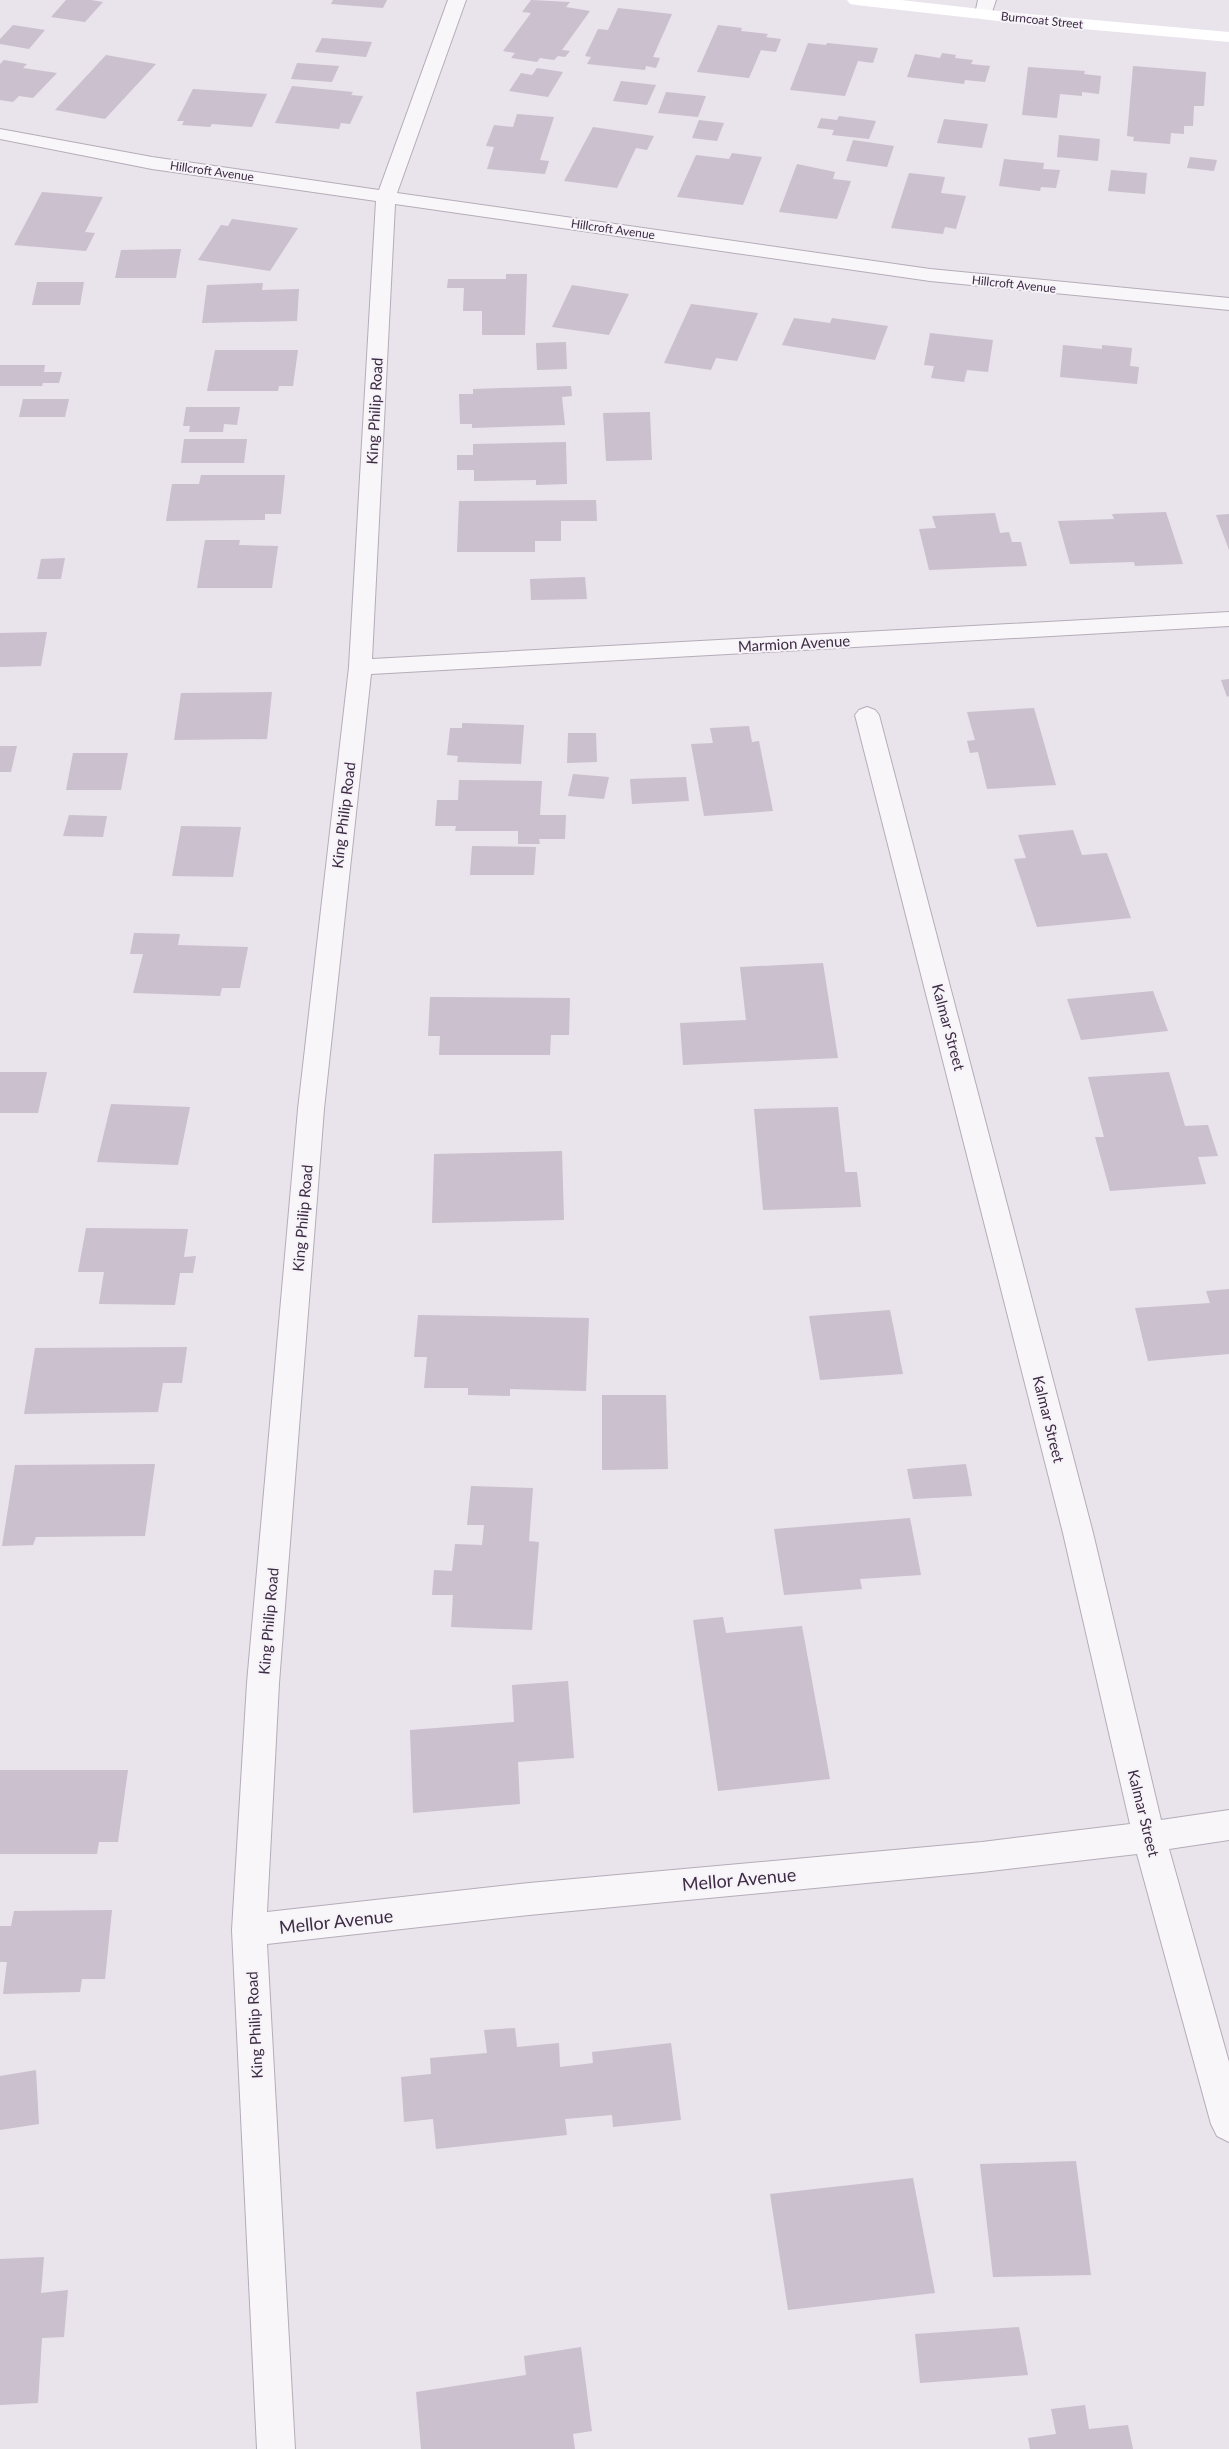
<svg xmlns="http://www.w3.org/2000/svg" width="1229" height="2449" font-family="Lato,sans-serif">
<rect width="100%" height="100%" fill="#e9e3eb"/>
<!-- building -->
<path fill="#cac0ce" d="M66 0H91L103 2 85 22 51 17Z
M333 0H387L383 8 331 4Z
M531 0 570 2 566 7 590 11 562 50 570 51 565 57 558 56 554 60 540 58 537 62 511 58 515 53 503 51 531 13 522 12Z
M618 8 672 14 653 57 660 58 656 68 646 66 645 70 587 64 591 57 585 56 598 29 608 30Z
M13 25 45 30 29 49 0 44V39Z
M718 25 742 28 741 31 768 34 766 37 781 39 776 52 761 50 749 78 697 72Z
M322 38 372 42 366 57 315 52Z
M808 43 826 45 827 43 878 48 873 63 858 61 845 96 790 90Z
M942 53 956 55 955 58 973 60 971 64 990 66 985 82 965 80 964 84 907 77 915 54 940 58Z
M106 55 156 64 105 119 55 110Z
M4 60 27 64 23 68 57 73 33 98 19 96 13 102 0 100V64Z
M297 63 339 66 332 82 291 79Z
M1133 66 1206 72 1204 106H1194L1193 126H1184V134L1171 133 1170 144 1133 141 1134 137 1127 136Z
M1028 67 1085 71 1084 74 1101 76 1099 94 1082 92V96L1060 94 1057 118 1022 115Z
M537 68 563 72 548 97 509 91 521 73 532 75Z
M621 81 656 85 647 105 613 101Z
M292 86 353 92 351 95 363 96 350 124 341 123 339 129 275 123Z
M193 89 267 94 252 127 212 124 210 127 182 125 184 121H177Z
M666 92 706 96 698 117 658 113Z
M517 114 554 117 540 160 549 161 545 174 487 169 494 147 486 146 494 125 513 127Z
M839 116 876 121 869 139 832 135 834 130 817 128 821 118 837 120Z
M944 119 988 124 982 148 937 143Z
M699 120 724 123 717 141 692 138Z
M593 127 654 136 647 150 636 148 617 188 564 181Z
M1059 135 1100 139 1098 161 1057 157Z
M853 140 894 146 887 167 846 161Z
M732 153 762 157 743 205 677 197 696 155 729 159Z
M1190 157 1217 160 1214 171 1187 168Z
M1004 159 1044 163 1043 169 1060 170 1056 188 1041 187 1040 191 999 186Z
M797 164 835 172 833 179 851 181 837 219 779 212Z
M1111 170 1147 173 1145 194 1108 191Z
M909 173 945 177 941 193 966 196 956 229 945 227 943 234 891 228Z
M42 192 103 197 85 232 95 233 86 251 14 245Z
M232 219 298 228 270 271 198 260 221 225 228 226Z
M181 249 176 278H115L121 250Z
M506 274H527L525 335H482V311H463L464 288H447L448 279H506Z
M37 282H84L80 305H32Z
M263 283 262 290 299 289 297 321 202 323 207 285Z
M572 285 629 294 609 335 552 327Z
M691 304 758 313 737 361 716 358 711 370 664 363Z
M794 318 830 323 832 318 888 326 875 360 782 345Z
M930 333 993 340 988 372 967 370 964 382 931 378 934 366 924 365Z
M566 342 567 369 537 370 536 343Z
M1063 345 1102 349V345L1132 348 1130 366 1139 367 1137 384 1060 377Z
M215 350H298L293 386H279L278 391H207Z
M0 365H45L44 372H62L59 383H43L42 386H0Z
M571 386 572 396 562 397 565 425 472 428V424H460L459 394H473V389Z
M23 399H69L65 417H19Z
M186 407H240L237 425 224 424 223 432H189L190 426H183Z
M650 412 652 460 606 461 603 413Z
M184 439H247L244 463H181Z
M566 442 567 484 536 485V480L474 481V470H457V455H473V444Z
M201 475H285L281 514H265V520L166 521 172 484H199Z
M596 500 597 521H561V541H535V552H457L459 501Z
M1166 512 1183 564 1135 566 1134 562 1070 564 1058 521 1114 519 1112 514Z
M995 513 1000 533 1009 532 1012 542H1021L1027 566 929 570 919 529 936 528 932 516Z
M1229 514V550L1216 515Z
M205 540H240L239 545 278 546 272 588H197Z
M65 558 61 579H37L41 559Z
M585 577 587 599 531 600 530 579Z
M47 632 41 666 0 667V633Z
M1229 679V696L1227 697 1221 680Z
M272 692 267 739 174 740 181 693Z
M1034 708 1056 785 987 789 978 752 970 753 967 741 975 740 967 712Z
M462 723 524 725 521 764 457 762 458 756 447 755 450 728H462Z
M749 726 752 742 759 741 773 811 704 816 691 744 713 743 710 728Z
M568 733H596L597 762 567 763Z
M0 746H17L11 772H0Z
M73 753H128L121 790H66Z
M573 774 609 777 604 799 568 796Z
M686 777 689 801 632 804 630 779Z
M459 780 542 781 540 815H566L565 839H539L540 844H518V831H455L456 826H435L437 800H458Z
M69 815 107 816 103 837 63 836Z
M181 826 241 827 233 877 172 876Z
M1073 830 1082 855 1107 853 1131 918 1037 927 1014 859 1026 858 1018 835Z
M472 846 536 847 534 875H470Z
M134 933 180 934 178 945 248 947 240 988H222L220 996 133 993 143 954H130Z
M823 963 838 1058 683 1065 680 1023 746 1020 740 967Z
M1153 991 1168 1031 1081 1040 1067 999Z
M430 997 570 998 569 1035H551L550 1055H439L440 1036H428Z
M0 1072H47L38 1113H0Z
M1169 1072 1185 1126 1208 1125 1218 1156 1198 1157 1206 1184 1110 1191 1095 1137H1104L1088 1077Z
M111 1104 190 1107 178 1165 97 1162Z
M838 1107 845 1172H857L861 1207 763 1210 754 1109Z
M562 1151 564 1220 432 1223 434 1154Z
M86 1228 188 1229 184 1257 196 1256 193 1273H180L175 1305 99 1304 104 1272H78Z
M1229 1289V1354L1148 1361 1135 1308 1210 1303 1206 1291Z
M890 1310 903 1374 820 1380 809 1316Z
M418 1315 589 1318 586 1391 510 1389V1396L468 1395V1388H424L427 1357H414Z
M187 1347 182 1383H163L158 1412 24 1414 35 1348Z
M602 1395H666L668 1469 602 1470Z
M155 1464 145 1536 36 1537 33 1545 2 1546 15 1465Z
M966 1464 972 1496 913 1499 907 1469Z
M471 1486 533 1488 529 1541 539 1542 532 1630 451 1627 453 1595H432L434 1570 452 1571 455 1544 482 1545 484 1525H467Z
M910 1518 921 1575 860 1579 862 1589 784 1595 774 1529Z
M723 1617 726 1633 802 1626 830 1779 718 1791 693 1620Z
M568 1681 574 1758 518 1762 520 1804 413 1813 410 1730 514 1722 512 1685Z
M0 1770H128L118 1842H99L97 1854H0Z
M112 1910 105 1979H82L80 1992 3 1994 7 1962H0V1926H11L14 1911Z
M515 2028 517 2047 559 2043 560 2067 593 2063 592 2052 671 2043 681 2120 613 2127 612 2115 565 2119 567 2135 436 2149 433 2119 404 2122 401 2077 431 2074 430 2058 487 2053 484 2030Z
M36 2070 39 2124 0 2130V2076Z
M1076 2161 1091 2275 993 2277 980 2164Z
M913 2178 935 2293 788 2310 770 2194Z
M44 2257 41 2293 68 2290 64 2337 42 2338 38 2403 0 2405V2259Z
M1019 2327 1028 2375 920 2383 915 2334Z
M581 2347 592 2431 573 2434 575 2449H421L416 2392 526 2375 524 2356Z
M1085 2405 1089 2429 1128 2425 1133 2449H1030L1028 2438 1056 2434 1051 2409Z"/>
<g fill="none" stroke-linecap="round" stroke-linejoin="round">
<!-- street casing -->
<g stroke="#b5acb9" stroke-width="2">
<path id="street" d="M448 0H466L397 193 930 269 1229 298V310L930 281 395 204 372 659 1229 612V626L371 674 324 1109 279 1683 267 1912 529 1883 982 1842 1130 1824 1063 1533 855 715 859 710 867 707 875 710 879 715 1093 1533 1161 1820 1229 1810V1840L1169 1849 1229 2062V2142L1217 2136 1211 2124 1137 1854 982 1872 529 1915 267 1944 295 2449H257L232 1930 247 1683 298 1109 349 667 376 201 152 169 0 139V129L152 157 379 190Z
M978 0H996L990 18H978L975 14Z"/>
</g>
<!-- street -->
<use href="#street" fill="#f8f6f9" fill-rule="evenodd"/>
<!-- secondary -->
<path fill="#fff" fill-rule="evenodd" d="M847 0H901L1016 13 1229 32V42L1016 23 856 5 850 4Z"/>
</g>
<g text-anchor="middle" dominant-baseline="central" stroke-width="4" stroke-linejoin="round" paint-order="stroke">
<!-- far-street labels -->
<g font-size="12" fill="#3d2b43" stroke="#f6f3f8">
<text transform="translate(1042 20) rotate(6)">Burncoat Street</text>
<text transform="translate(212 171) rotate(8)">Hillcroft Avenue</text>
<text transform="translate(613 229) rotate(8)">Hillcroft Avenue</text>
<text transform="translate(1014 284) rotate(6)">Hillcroft Avenue</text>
</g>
<!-- street labels -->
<g font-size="15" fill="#3d2b43" stroke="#f6f3f8">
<text transform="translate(374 411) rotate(-87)">King Philip Road</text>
<text transform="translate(794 643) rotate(-3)">Marmion Avenue</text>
<text transform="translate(343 815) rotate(-83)">King Philip Road</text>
<text transform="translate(949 1027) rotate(75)">Kalmar Street</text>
<text transform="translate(302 1218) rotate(-85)">King Philip Road</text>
<text transform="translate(1049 1419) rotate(76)">Kalmar Street</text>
<text transform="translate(268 1621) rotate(-85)">King Philip Road</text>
<text transform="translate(1144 1813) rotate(76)">Kalmar Street</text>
<text transform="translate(254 2025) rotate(-93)">King Philip Road</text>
</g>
<!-- near-street labels -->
<g font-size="18" fill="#3d2b43" stroke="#f6f3f8">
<text transform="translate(739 1879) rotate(-5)">Mellor Avenue</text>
<text transform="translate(336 1921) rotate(-6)">Mellor Avenue</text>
</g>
</g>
</svg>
